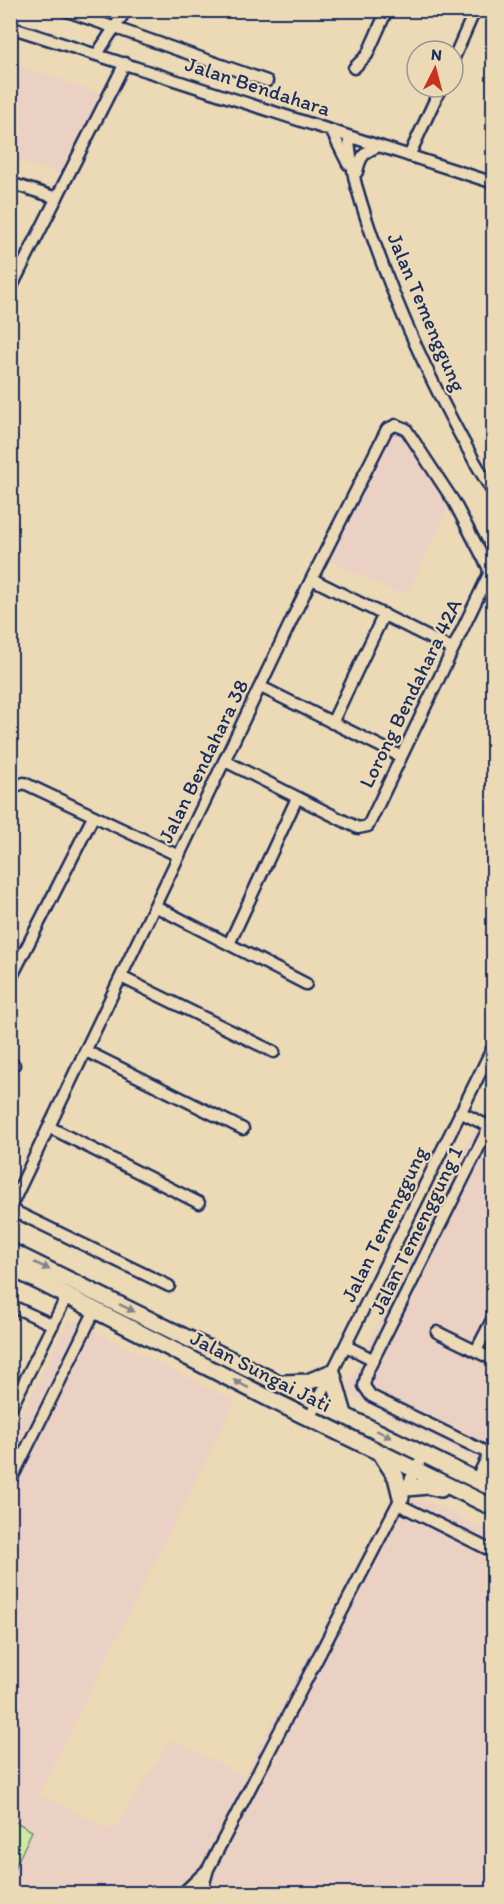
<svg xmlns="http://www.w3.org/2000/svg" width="504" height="1904" font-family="Itim,sans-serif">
<rect width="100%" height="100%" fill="#ecd9b6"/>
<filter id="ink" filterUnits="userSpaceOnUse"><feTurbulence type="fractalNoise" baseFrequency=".0167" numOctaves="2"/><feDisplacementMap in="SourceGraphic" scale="12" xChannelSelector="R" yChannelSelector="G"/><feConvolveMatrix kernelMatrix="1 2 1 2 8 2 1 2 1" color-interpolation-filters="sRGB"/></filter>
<g filter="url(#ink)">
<!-- built -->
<path fill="#ead1c4" d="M11 63 102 94 64 175 11 158Z
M396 429 403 432 451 504 409 590 400 594 327 559 390 433Z
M493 1093V1469L344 1392Z
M69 1319 235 1401 39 1794 113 1831 171 1739 244 1776 389 1504 424 1499 493 1533V1893H11L10 1437Z"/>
<!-- green -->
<path fill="#d0ea9f" stroke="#768c7e" stroke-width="1.5" d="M11 1819 32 1831 11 1876Z"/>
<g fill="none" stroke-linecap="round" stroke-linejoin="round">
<!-- street casing -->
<g stroke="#1b2f5e" stroke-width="15">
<path id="street" d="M64 10 267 81
M10 27 494 183
M97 54 126 10
M453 60 475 10
M354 68 367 55 387 10
M331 130 348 164
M348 136C351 152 352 170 356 185 385 286 439 405 494 494
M409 156 441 87
M357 172C360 157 364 151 380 146
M10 183 57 198
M10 290 125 63
M312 579 452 649
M261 687 400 756
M332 723 384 614
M10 792 13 787 24 783 179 856
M155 906 306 984
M229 944 297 798
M121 977 274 1052
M10 980 93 817
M86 1051 243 1129
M10 1064 14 1065
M460 1112 494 1129
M494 1117 367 1372 364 1386 371 1396 494 1456
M49 1127 199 1203
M10 1208 308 586 387 429 396 425 406 429 454 502 488 567 489 574 368 826 358 828 225 761
M10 1209 169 1286
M10 1305 53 1325
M437 1332 494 1360
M346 1346 374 1360
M476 1351 494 1316
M10 1410 67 1296
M309 1419 494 1045
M476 1480 489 1454
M10 1482 95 1310
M398 1504 494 1552
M186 1890 207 1870
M201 1894 208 1869 419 1463"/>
</g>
<!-- secondary casing -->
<g stroke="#1b2f5e" stroke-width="20">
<path id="secondary" d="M10 1251 494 1489
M10 1267 270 1399 494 1508
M283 1383 308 1382 332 1372 344 1414
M383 1457 396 1477 401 1497
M407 1488 428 1486 441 1489"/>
</g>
<!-- street -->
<use href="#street" stroke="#ecd9b6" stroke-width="10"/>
<!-- secondary -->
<use href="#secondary" stroke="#ecd9b6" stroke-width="15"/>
</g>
<!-- one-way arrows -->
<defs><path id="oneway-solid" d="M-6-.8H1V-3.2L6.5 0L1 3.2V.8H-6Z" transform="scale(1.5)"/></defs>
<g fill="#84848a">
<use href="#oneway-solid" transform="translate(42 1266) rotate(26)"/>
<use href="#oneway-solid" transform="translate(127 1308) rotate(26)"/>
<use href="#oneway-solid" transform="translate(241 1384) rotate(-153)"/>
<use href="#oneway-solid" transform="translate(384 1434) rotate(26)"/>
</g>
</g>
<g text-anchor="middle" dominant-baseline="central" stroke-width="4.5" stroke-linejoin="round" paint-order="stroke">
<!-- street labels -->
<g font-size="21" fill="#1b2f5e" stroke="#ecd9b6">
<text transform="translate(258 86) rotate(18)">Jalan Bendahara</text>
<text transform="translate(427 312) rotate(67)">Jalan Temenggung</text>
<text transform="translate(410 693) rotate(-64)">Lorong Bendahara 42A</text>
<text transform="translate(203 761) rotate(-64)">Jalan Bendahara 38</text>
<text transform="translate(384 1224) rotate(-64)">Jalan Temenggung</text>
<text transform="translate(416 1230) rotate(-64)">Jalan Temenggung 1</text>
<text transform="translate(261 1371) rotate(27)">Jalan Sungai Jati</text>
</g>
</g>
<!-- margin -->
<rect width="504" height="1904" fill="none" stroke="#ecd9b6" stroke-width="36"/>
<rect x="18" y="18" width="468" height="1868" fill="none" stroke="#1b2f5e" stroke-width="2" filter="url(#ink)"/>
<!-- north arrow -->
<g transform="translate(435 69) rotate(6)"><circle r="28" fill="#ecd9b6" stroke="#989593" stroke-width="1.5"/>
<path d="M0-4.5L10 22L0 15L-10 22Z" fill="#c8321e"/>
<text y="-9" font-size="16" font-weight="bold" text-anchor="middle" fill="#1b2f5e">N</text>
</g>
</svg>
